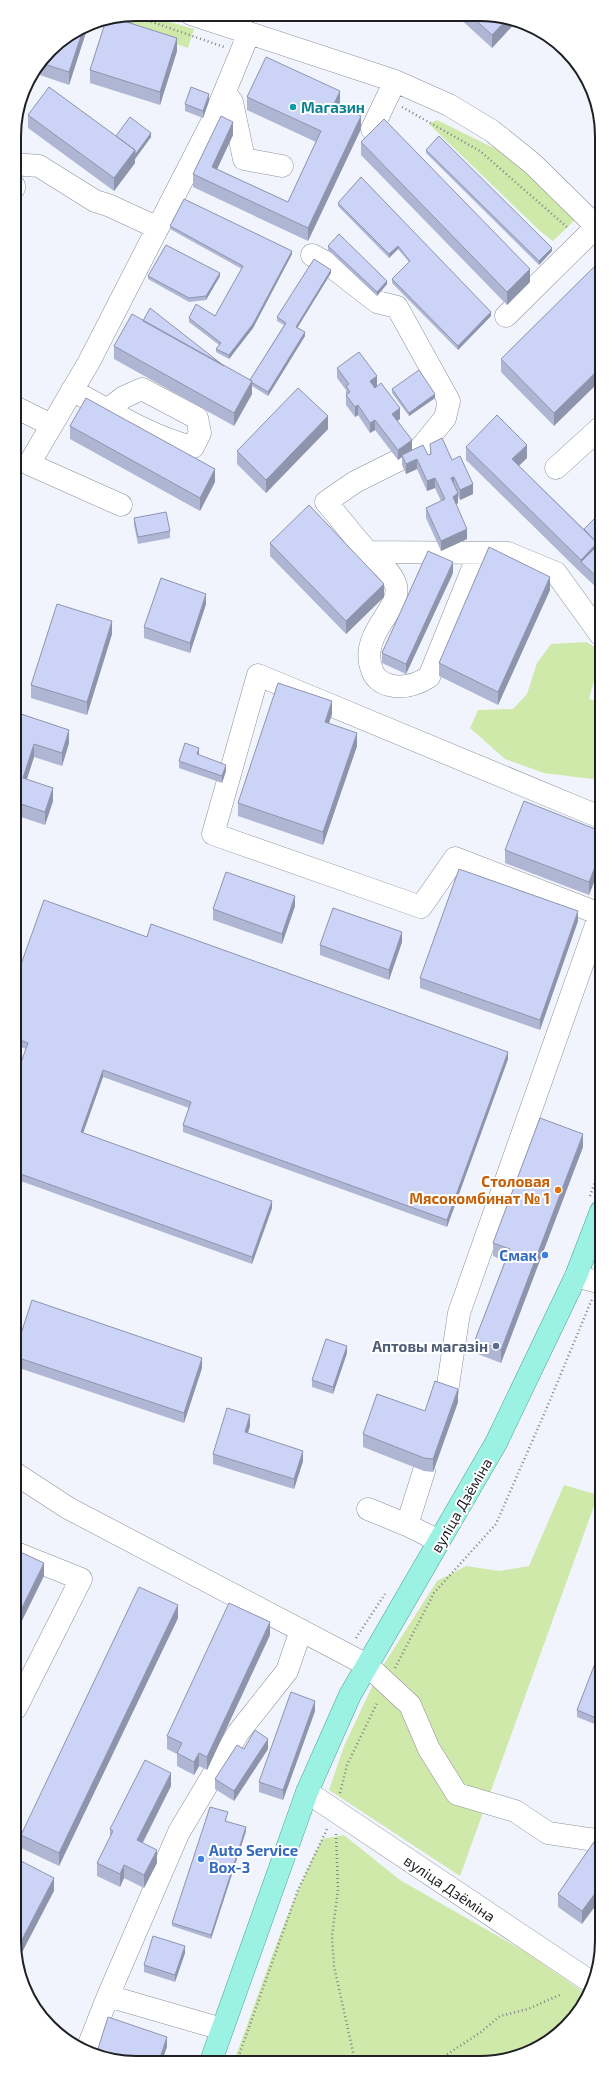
<svg xmlns="http://www.w3.org/2000/svg" width="616" height="2077" font-family="'Exo 2',sans-serif">
<rect width="100%" height="100%" fill="#f1f4fd"/>
<!-- green -->
<path fill="#cfe9ab" d="M136 14H142L194 29 188 48 106 20Z
M437 120 510 156 576 219 553 241 540 231 429 124Z
M586 642 600 650V658L589 699 600 702V780L544 773 505 759 470 728 478 710 513 709 527 694 537 663 551 644Z
M564 1485 598 1495 460 1876 329 1790 344 1746 379 1672 437 1581 466 1566 499 1571 529 1566Z
M344 1835 400 1880 524 1951 588 1995 572 2022 541 2047 504 2061H234C262 1986 286 1909 322 1839Z"/>
<g fill="none" stroke-linecap="round" stroke-linejoin="round">
<!-- minor casing -->
<g stroke="#8d909a" stroke-width="23">
<path id="minor" d="M191 14 395 81 449 105 492 131 533 164 600 230
M225 92 232 102 244 159 282 166
M372 129 395 81
M14 164 39 166 95 201 108 205 158 228
M14 186V188
M312 255 327 263 377 302 397 307 449 401 445 418 419 450 355 482 326 502C340 518 353 536 367 551 377 562 392 571 396 586 402 609 358 634 372 670 374 677 381 683 389 685 403 689 416 685 429 677L479 553
M506 316 596 227
M72 390C108 410 153 438 193 447L200 433 197 418 142 389 124 397 108 409
M15 407 51 425
M556 468 600 428
M121 505 29 464 89 362 213 120 249 33
M367 552 508 553 556 573 600 634
M576 1276 601 1283
M446 1398 459 1313 600 914 455 858 421 907 213 834 258 675 600 817
M424 1471 407 1525 439 1541
M16 1474 68 1508 367 1665 410 1705 429 1749 457 1794 515 1811 548 1833 602 1841
M368 1509 407 1525
M16 1553 81 1579 16 1708
M307 1792 594 1984
M108 1996 179 1832 238 1733 287 1671 301 1630
M86 2052 108 1996 222 2029"/>
</g>
<!-- major casing -->
<g stroke="#45a393" stroke-width="23">
<path id="major" d="M211 2061 307 1792 350 1695 496 1443 576 1276 601 1211"/>
</g>
<!-- path -->
<path stroke="#808288" stroke-width="2.5" stroke-dasharray="1 3" stroke-linecap="butt" d="M132 15 224 47
M402 107 480 151 568 228
M590 1196 601 1165
M356 1638 385 1594
M395 1668 434 1593 496 1524 548 1405 592 1299
M340 1793 347 1765 378 1701
M336 1834 338 1890 332 1936 334 1966 355 2061
M237 2061 298 1890 328 1827
M437 2061 481 2032 500 2016 528 2009 562 1994"/>
<!-- minor -->
<use href="#minor" stroke="#fff" stroke-width="22"/>
<!-- major -->
<use href="#major" stroke="#9bf2e2" stroke-width="22"/>
<!-- rail -->
<path stroke="#54555b" stroke-width="3" stroke-dasharray="7 7" stroke-linecap="butt" d="M14 177 25 184"/>
</g>
<!-- wall -->
<path fill="#afb6d4" d="M457 16H504L517 21 492 48Z
M89 23 69 85 34 73 50 50Z
M548 36 558 43 557 44Z
M177 51 160 105 90 83V70Z
M247 97 340 104 339 106 361 129 308 241 193 187V174L233 135 217 169 288 202 316 142 247 110Z
M209 101 203 118 185 111V104Z
M28 115 116 136 151 137 135 159V163L114 191 28 128Z
M361 142 530 282 507 305 361 155Z
M426 150 552 251 539 265 426 153Z
M361 177 491 316 458 350 392 283V279L409 262 398 249 389 258 338 206V203Z
M170 226 292 254 253 328 229 359 216 352V349L219 345 189 322V318L215 316 242 269 170 229Z
M328 246 387 284 377 296 328 250Z
M600 261 554 426 501 372V359Z
M331 273 297 328 305 336 268 396 252 386V394L234 426 114 359V346L224 366 250 380 284 325 277 321V317Z
M148 276H220L206 300 189 302 148 279Z
M337 368 377 386 400 419 397 421 412 450 428 455 430 454V444L452 460 473 494 460 500 458 496V503L456 504 467 539 441 551 426 518V508L441 501 435 488 427 491 417 469 406 474 402 465V457L398 460 375 430 370 433 358 415 355 417 346 405V390L337 378Z
M392 389 435 398 409 416 392 393Z
M70 426 215 482 200 511 70 439Z
M328 429 266 493 237 464V451Z
M466 447 527 458 519 466 584 529 600 513V585L597 588 581 573 466 460Z
M134 518 170 531V538L138 544 134 525Z
M270 543 384 597 346 634 270 556Z
M453 573 406 674 382 663V653Z
M550 590 498 705 439 676V663Z
M206 604 190 653 144 638V627Z
M112 634 87 715 31 698V685Z
M15 712 69 743 62 766 34 757 27 779 53 801 45 825 15 815Z
M332 714 329 723 357 746 323 845 238 816V803Z
M179 761 226 771 222 783 179 768Z
M600 831 589 895 505 863V850Z
M295 906 282 944 213 920V909Z
M578 921 540 1030 420 988V978Z
M147 937 508 1059 447 1227 183 1132V1125L189 1108 103 1077 83 1133 272 1208 252 1264 15 1179V1079L26 1049 15 1045V981Z
M402 942 389 980 320 955V945Z
M583 1147 501 1363 475 1353V1340L505 1261 493 1256V1243Z
M16 1349 202 1368 184 1423 16 1367Z
M347 1353 333 1394 312 1387V1380Z
M458 1402 433 1472 424 1471 363 1447V1434L425 1411Z
M250 1426 248 1433 303 1461 294 1489 213 1464V1454Z
M178 1618 59 1866 21 1848V1835Z
M270 1635 207 1770 199 1766 194 1775 177 1766V1754L167 1749V1736Z
M601 1648 602 1727 577 1717V1710Z
M315 1711 283 1800 259 1792V1782Z
M268 1749 234 1801 215 1789V1779Z
M171 1786 143 1843 157 1863 144 1888 124 1878 120 1887 97 1876V1863L110 1837V1829Z
M228 1816 226 1821 246 1831 211 1939 172 1926V1923Z
M598 1836 582 1924 558 1907V1894Z
M185 1953 175 1982 144 1972V1965Z"/>
<!-- shaded-wall -->
<path fill="#8e94ac" d="M508 18 517 21 492 48V35Z
M89 23 69 85V72L84 27Z
M177 38V51L160 105V92Z
M340 91V104L334 117V104Z
M209 94V101L203 118V111Z
M361 116V129L308 241V228Z
M233 122V135L212 180V167Z
M151 133V137L135 159V163L114 191V178L135 150Z
M398 246V249L389 258V254Z
M552 248V251L539 265V261Z
M292 251V254L253 328 229 359V355Z
M530 269V282L507 305V292Z
M331 270V273L296 330V327Z
M220 273V276L206 300V296Z
M387 281V284L377 296V292Z
M491 312V316L458 350V346Z
M305 332V336L268 396V392Z
M600 368V381L554 426V413Z
M377 376V386L370 391V381Z
M252 381V394L234 426V413Z
M435 394V398L409 416V413Z
M358 405V415L355 417V407Z
M16 407V420L15 422V409Z
M400 408V419L392 424V414Z
M328 416V429L266 493V480Z
M375 420V430L370 433V423Z
M412 440V450L402 455V457L398 460V450Z
M527 445V458L512 472V459Z
M417 459V469L406 474V464Z
M215 469V482L200 511V498Z
M454 477V487L451 478Z
M435 478V488L427 491V481Z
M473 484V494L460 500V490Z
M458 493V503L453 507V497Z
M467 529V539L441 551V541Z
M597 543V556L581 562V560Z
M453 562V573L406 674V664Z
M600 575V585L597 588V577Z
M550 577V590L498 705V692Z
M384 584V597L346 634V621Z
M206 594V604L190 653V643Z
M112 621V634L87 715V702Z
M332 701V714L325 735V722Z
M69 730V743L62 766V753Z
M357 733V746L323 845V832Z
M34 744V757L23 791V778Z
M199 748V755L197 754Z
M226 765V771L222 783V776Z
M53 788V801L45 825V812Z
M601 852V865L589 895V882Z
M295 896V906L282 944V934Z
M578 911V921L540 1030V1020Z
M402 932V942L389 980V970Z
M508 1052V1059L447 1227V1220Z
M103 1070V1077L81 1139V1132Z
M583 1134V1147L501 1363V1350Z
M272 1201V1208L252 1264V1257Z
M347 1346V1353L333 1394V1387Z
M202 1358V1368L184 1423V1413Z
M458 1389V1402L433 1472V1459Z
M250 1415V1426L245 1442V1432Z
M303 1451V1461L294 1489V1479Z
M44 1563V1576L16 1633V1620Z
M178 1605V1618L59 1866V1853Z
M270 1622V1635L207 1770V1757Z
M315 1701V1711L283 1800V1790Z
M268 1739V1749L234 1801V1791Z
M199 1753V1766L194 1775V1762Z
M171 1773V1786L137 1853V1840Z
M246 1827V1831L211 1939V1935Z
M157 1850V1863L144 1888V1875Z
M124 1865V1878L120 1887V1874Z
M54 1878V1891L16 1964V1951Z
M602 1884V1897L582 1924V1911Z
M185 1946V1953L175 1982V1975Z
M167 2037V2047L162 2061H159Z"/>
<!-- building -->
<path fill="#cbd4f6" stroke="#8e94ac" d="M471 16H504L508 18 492 35Z
M114 18 177 38 160 92 90 70 106 20Z
M84 27 69 72 41 63 50 50Z
M266 57 340 91 334 104 361 116 308 228 193 174 221 116 233 122 212 167 288 202 321 131 247 97Z
M49 87 135 150 114 178 28 115Z
M191 87 209 94 203 111 185 104Z
M130 117 151 133 135 155V150L116 136Z
M384 119 530 269 507 292 361 142Z
M439 136 552 248 539 261 426 150Z
M361 177 491 312 458 346 392 279 410 261 398 246 389 254 338 203Z
M184 199 292 251 253 324 229 355 216 349 221 343 189 318 196 304 215 316 243 266 170 226Z
M339 234 387 281 377 292 328 246Z
M166 245 220 273 206 296 189 298 148 276Z
M314 259 331 270 296 327 305 332 268 392 251 382 252 381 250 380 286 323 277 317Z
M600 261V368L554 413 501 359Z
M150 308 224 366 143 321Z
M132 314 252 381 234 413 114 346Z
M359 352 377 376 370 381 375 388 381 383 400 408 392 414 412 440 398 450 375 420 370 423 358 405 355 407 346 395 350 392 346 386 349 384 337 368Z
M419 370 435 394 409 413 392 389Z
M298 388 328 416 266 480 237 451Z
M86 398 215 469 200 498 70 426Z
M497 415 527 445 512 459 597 543 581 560 466 447Z
M442 438 452 460 460 456 473 484 460 490 454 477 451 478 458 493 453 497 467 529 441 541 426 508 445 499 435 478 427 481 417 459 406 464 402 455 423 445 428 455 431 454 430 444Z
M309 505 384 584 346 621 270 543Z
M166 512 170 531 138 537 134 518Z
M600 513V575L597 577 581 562 597 546V543L584 529Z
M489 547 550 577 498 692 439 663Z
M428 551 453 562 406 664 382 653Z
M161 578 206 594 190 643 144 627Z
M57 604 112 621 87 702 31 685Z
M278 683 332 701 325 722 357 733 323 832 238 803Z
M15 712 69 730 62 753 34 744 23 778 53 788 45 812 15 802Z
M185 743 199 748 197 754 226 765 222 776 179 761Z
M524 801 600 831 601 852 589 882 505 850Z
M459 869 578 911 540 1020 420 978Z
M226 872 295 896 282 934 213 909Z
M44 900 147 937 151 924 508 1052 447 1220 183 1125 191 1102 103 1070 81 1132 272 1201 252 1257 15 1172V1079L28 1043 15 1038V981Z
M333 908 402 932 389 970 320 945Z
M540 1118 583 1134 501 1350 475 1340 510 1249 493 1243Z
M32 1300 202 1358 184 1413 16 1357V1349Z
M326 1339 347 1346 333 1387 312 1380Z
M435 1381 458 1389 433 1459 424 1458 363 1434 377 1394 425 1411Z
M227 1408 250 1415 245 1432 303 1451 294 1479 213 1454Z
M16 1550 44 1563 16 1620Z
M139 1587 178 1605 59 1853 21 1835Z
M229 1603 270 1622 207 1757 199 1753 194 1762 177 1753 182 1743 167 1736Z
M601 1648V1720L577 1710Z
M291 1692 315 1701 283 1790 259 1782Z
M255 1730 268 1739 234 1791 215 1779 237 1745 244 1749Z
M145 1760 171 1773 137 1840 157 1850 144 1875 124 1865 120 1874 97 1863 113 1831 110 1829Z
M210 1807 228 1812 225 1821 246 1827 211 1935 172 1923Z
M598 1836 602 1838V1884L582 1911 558 1894Z
M19 1860 54 1878 16 1951V1866Z
M153 1936 185 1946 175 1975 144 1965Z
M108 2017 167 2037 159 2061H112L96 2055Z"/>
<!-- markers -->
<circle fill="#0f9aa8" stroke="#fff" stroke-width="1.5" cx="293" cy="107" r="4"/>
<circle fill="#e8710a" stroke="#fff" stroke-width="1.5" cx="558" cy="1190" r="4"/>
<g fill="#3f7fe0" stroke="#fff" stroke-width="1.5">
<circle cx="545" cy="1255" r="4"/>
<circle cx="201" cy="1859" r="4"/>
</g>
<circle fill="#5c6f8a" stroke="#fff" stroke-width="1.5" cx="496" cy="1346" r="4"/>
<g text-anchor="middle" dominant-baseline="central" stroke-width="4" stroke-linejoin="round" paint-order="stroke">
<!-- culture labels -->
<g font-size="15" font-weight="bold" fill="#0d838f" stroke="#fff" text-anchor="start">
<text x="301" y="107">Магазин</text>
</g>
<!-- food labels -->
<g font-size="15" font-weight="bold" fill="#c56008" stroke="#fff" text-anchor="end">
<text x="550" y="1181">Столовая<tspan x="550" dy="17">Мясокомбинат № 1</tspan></text>
</g>
<!-- shop labels -->
<g font-size="15" font-weight="bold" fill="#366cbe" stroke="#fff" text-anchor="end">
<text x="537" y="1255">Смак</text>
<text x="209" y="1850" text-anchor="start">Auto Service<tspan x="209" dy="17">Box-3</tspan></text>
</g>
<!-- service labels -->
<g font-size="15" font-weight="bold" fill="#4e5e75" stroke="#fff" text-anchor="end">
<text x="488" y="1346">Аптовы магазін</text>
</g>
<!-- street labels -->
<g font-size="15" fill="#1f2024" stroke="#fff">
<text transform="translate(461 1505) rotate(-60)">вуліца Дзёміна</text>
<text transform="translate(450 1888) rotate(34)">вуліца Дзёміна</text>
</g>
</g>
<!-- crop -->
<path d="M0 0H616V2077H0ZM136 21H480A115 115 0 0 1 595 136V1941A115 115 0 0 1 480 2056H136A115 115 0 0 1 21 1941V136A115 115 0 0 1 136 21Z" fill="#fff" fill-rule="evenodd"/>
<path fill="none" stroke="#1f2024" stroke-width="2" d="M136 21H480A115 115 0 0 1 595 136V1941A115 115 0 0 1 480 2056H136A115 115 0 0 1 21 1941V136A115 115 0 0 1 136 21Z"/>
</svg>
